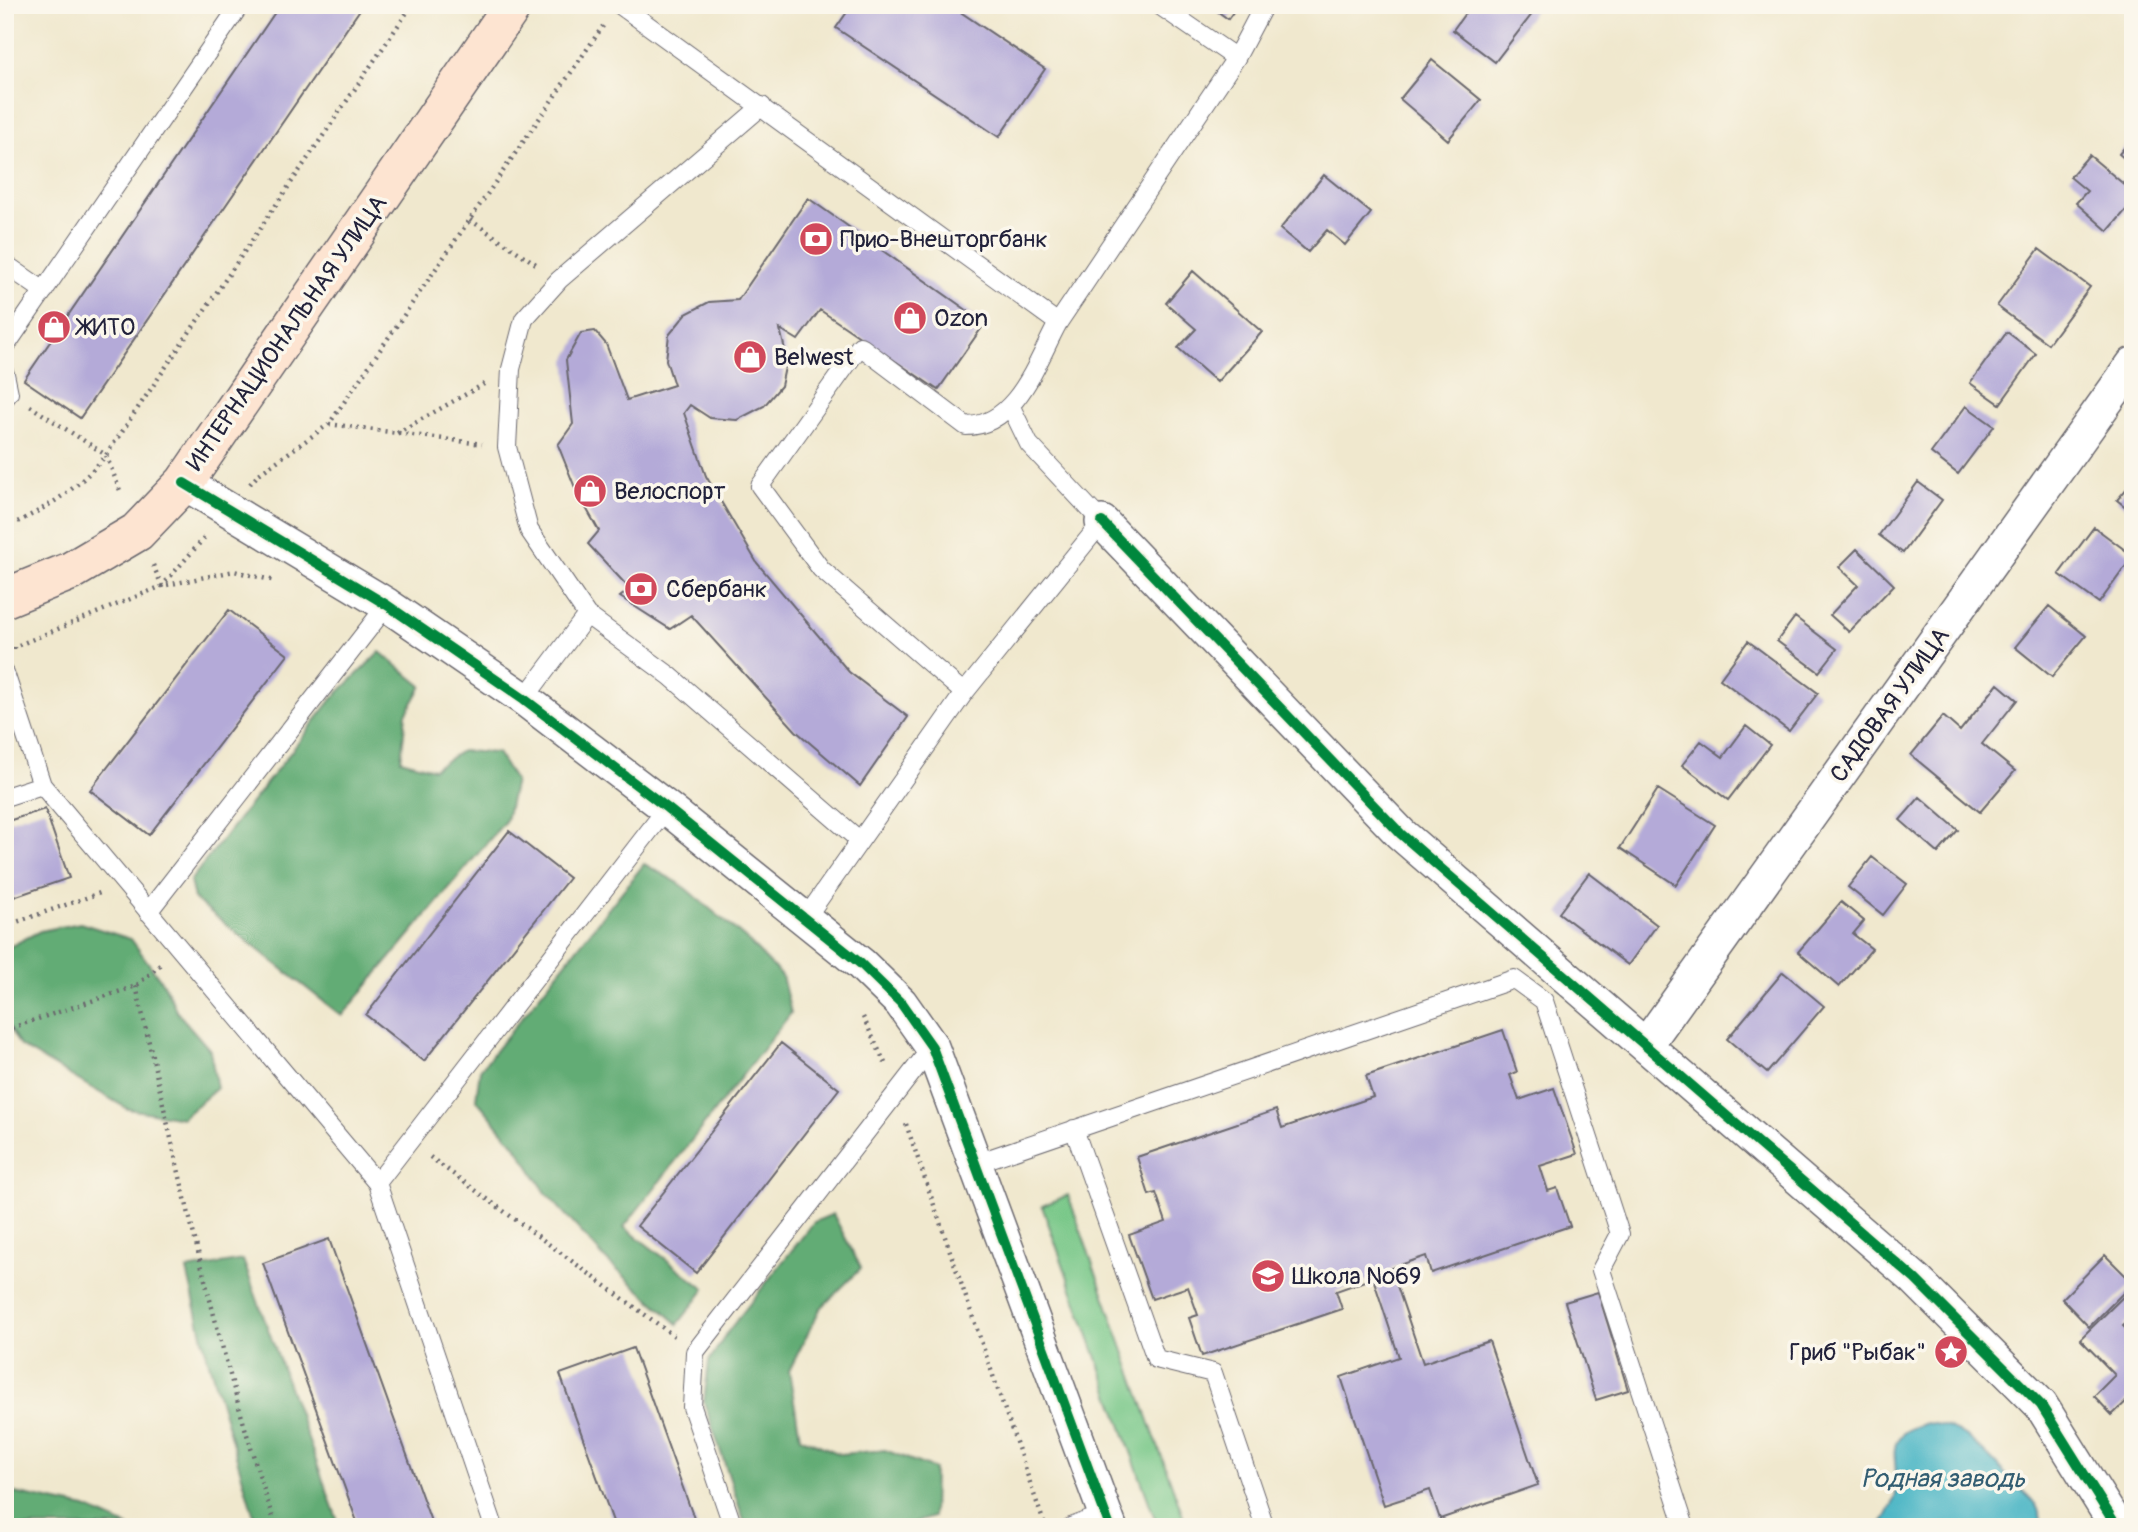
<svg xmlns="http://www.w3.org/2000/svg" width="2138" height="1532" font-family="Pangolin,sans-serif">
<rect width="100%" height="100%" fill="#fbf7ec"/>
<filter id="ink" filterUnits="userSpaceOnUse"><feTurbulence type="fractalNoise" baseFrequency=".0143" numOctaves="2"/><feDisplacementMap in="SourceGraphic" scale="14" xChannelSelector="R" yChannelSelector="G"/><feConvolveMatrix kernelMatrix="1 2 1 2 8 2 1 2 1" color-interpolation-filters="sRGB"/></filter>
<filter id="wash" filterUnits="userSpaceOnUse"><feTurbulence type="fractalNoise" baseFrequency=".00686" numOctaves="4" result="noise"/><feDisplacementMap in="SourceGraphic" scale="28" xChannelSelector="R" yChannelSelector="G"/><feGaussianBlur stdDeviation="1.57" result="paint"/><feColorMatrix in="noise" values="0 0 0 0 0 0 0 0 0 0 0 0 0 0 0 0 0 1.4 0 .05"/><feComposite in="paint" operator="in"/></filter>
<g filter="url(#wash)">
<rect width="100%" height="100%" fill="#f0e8ce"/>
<!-- green -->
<path fill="#78c788" stroke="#4d7462" stroke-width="2" d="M1068 1195 1187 1527H1158L1042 1206Z"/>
<!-- forest -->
<path fill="#62ac74" stroke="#426758" stroke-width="2" d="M380 652 422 686 406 714 401 760 433 769 461 751 497 753 515 781 506 820 342 1016 194 899 190 881 333 698Z
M644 864 679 883 745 938 782 976 791 1013 624 1227 705 1289 678 1324 606 1260 546 1193 518 1149 476 1099 480 1070Z
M80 923 131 939 165 986 177 1012 210 1050 217 1088 182 1118 128 1109 20 1046 5 1020V949L40 931Z
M833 1214 861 1268 820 1309 789 1371 800 1437 840 1454 885 1450 934 1469 933 1517 900 1527H859L823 1520 811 1527H746L704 1402 709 1361 729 1330 814 1222Z
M243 1260 340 1527H257L207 1356 187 1270Z
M5 1491 86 1508 129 1527H5Z"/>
<!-- water -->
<path fill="#49b5c5" stroke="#366c80" stroke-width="2" d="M1926 1423C1963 1424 1987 1455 2010 1479 2026 1496 2041 1501 2042 1527H1881C1886 1516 1895 1504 1896 1492 1899 1455 1880 1436 1926 1423Z"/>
<g id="blocks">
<!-- building -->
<path fill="#b4aad8" d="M280 5H363L80 418 24 380Z
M852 5H950L1045 69 999 137 836 28Z
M1209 5H1238L1228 19Z
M1471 5H1539L1495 62 1453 30Z
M1432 60 1481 100 1448 140 1400 99Z
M2133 137V166L2119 154Z
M2089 155 2133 192V202L2108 231 2076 203 2087 191 2070 177Z
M1324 175 1371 213 1345 245 1327 230 1308 252 1280 229Z
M808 198 985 323 938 390 820 310 798 340 780 329 787 358 781 386 764 406 737 420 710 418 690 405 684 413 706 476 757 563 849 672 908 717 860 786 796 731 691 615 670 629 620 597 630 589 588 544 599 531 576 490 558 445 573 424 566 360 581 333 595 331 606 344 627 400 674 385 666 360 669 335 686 314 709 302 738 300Z
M2039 249 2090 287 2048 344 1997 306Z
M1193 271 1262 332 1217 382 1178 348 1196 329 1166 303Z
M2007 332 2036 354 2000 404 1970 383Z
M1966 406 1994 426 1958 474 1931 453Z
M2133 481V513L2117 500Z
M1918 482 1942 500 1903 553 1879 535Z
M2094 527 2133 556 2099 603 2059 574Z
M1857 549 1894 585 1849 632 1830 615 1858 585 1839 567Z
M2049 606 2086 636 2052 677 2015 647Z
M229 610 288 655 149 835 90 790Z
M1795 617 1837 649 1819 672 1777 641Z
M1748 641 1818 693 1789 731 1720 679Z
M1998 684 2017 700 1982 744 2015 771 1980 812 1911 755 1943 716 1960 731Z
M1746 726 1770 745 1728 800 1682 765 1701 741 1723 757Z
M1658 789 1715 825 1676 885 1620 848Z
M1920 797 1958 830 1938 853 1900 820Z
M45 809 69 878 5 900V822Z
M509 831 569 878 424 1061 366 1015Z
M1872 857 1907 884 1883 915 1848 887Z
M1589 873 1657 925 1628 965 1559 913Z
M1841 902 1864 921 1853 934 1872 949 1839 987 1798 952Z
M1783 972 1824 1006 1767 1073 1727 1039Z
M1503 1030 1517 1072 1510 1075 1519 1100 1554 1088 1577 1154 1540 1166 1548 1191 1557 1188 1570 1226 1431 1273 1426 1256 1391 1268 1423 1363 1489 1341 1538 1485 1440 1519 1430 1490 1384 1505 1341 1377 1399 1357 1373 1278 1336 1291 1342 1309 1202 1356 1189 1318 1198 1315 1188 1287 1152 1299 1129 1235 1166 1222 1156 1193 1149 1195 1137 1157 1276 1110 1282 1128 1373 1097 1366 1076Z
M781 1043 839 1089 696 1273 637 1226Z
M329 1239 433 1527H359L263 1263Z
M2105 1255 2133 1283 2089 1327 2062 1299Z
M2133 1287V1317L2123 1326 2133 1336V1395L2112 1415 2094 1396 2115 1375 2080 1339Z
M1598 1292 1628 1390 1596 1400 1565 1302Z
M633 1348 697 1527H615L560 1374Z"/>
</g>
</g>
<g filter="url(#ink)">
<use href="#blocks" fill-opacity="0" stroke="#6a676e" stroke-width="2"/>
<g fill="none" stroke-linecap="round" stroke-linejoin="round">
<!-- lane casing -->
<g stroke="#6a676e" stroke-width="20">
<path id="lane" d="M620 5 1058 323C1037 361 1017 426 966 426L860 346 760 486 821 569 964 693
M1159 5 1236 58
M762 106 559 280 524 319 511 369 507 447 529 530 587 615 670 676 859 840
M5 264 44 291
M1058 323 1236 58 1264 5
M5 347 240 5
M5 374 9 393 5 398
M5 673 42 785 377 1183 494 1527
M524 699 587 615
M5 797 42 785
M148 912 387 605
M805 919 964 693 1102 522 1029 444 1011 407
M1074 1129 1156 1359 1213 1373 1265 1527
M974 1164 1514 979 1544 1001 1620 1234 1601 1270 1685 1527
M377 1183 667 808
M733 1527 692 1407 695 1352 932 1047
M1071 1527 1105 1514"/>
</g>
<!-- street casing -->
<g stroke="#6a676e" stroke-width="36">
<path id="street" d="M184 483 387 605 524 699 667 808 861 964 901 1003 932 1047 1110 1527
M1102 522 1401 834 1915 1279 2041 1405 2117 1527
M1646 1045 2133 364"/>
</g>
<!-- secondary casing -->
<g stroke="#6a676e" stroke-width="41">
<path id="secondary" d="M5 598 71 571 137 532 184 483 513 5"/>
</g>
<!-- path -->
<path stroke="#6a676e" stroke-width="4.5" stroke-dasharray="2 5" stroke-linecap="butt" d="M470 220 536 264
M30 406 106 455 121 493
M329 424 482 444
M397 433 484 384
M250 484 259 474 329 424 603 26
M5 528C47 508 76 491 106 455L412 5
M153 565 162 586 234 571 275 581
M14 649V647L162 586 206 536
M5 926 100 893
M136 986C178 1168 217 1350 276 1527
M863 1017 885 1063
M5 1030 136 986 160 965
M906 1124 1044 1523
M430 1157 674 1336"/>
<!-- lane -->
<use href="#lane" stroke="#fff" stroke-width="18"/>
<!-- street -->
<use href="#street" stroke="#fff" stroke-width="33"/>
<!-- secondary -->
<use href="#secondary" stroke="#fde4d1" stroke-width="38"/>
<!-- cycleway casing -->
<g stroke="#fbf7ec" stroke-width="15">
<path id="cycleway" d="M184 483 387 605 524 699 667 808 861 964 901 1003 932 1047 1110 1527
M1102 522 1401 834 1915 1279 2041 1405 2117 1527"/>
</g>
<!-- cycleway -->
<use href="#cycleway" stroke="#00873e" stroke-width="10"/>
</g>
</g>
<!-- icons -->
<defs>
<g id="bank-disc" transform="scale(1.75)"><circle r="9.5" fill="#d1495b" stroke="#fbf7ec"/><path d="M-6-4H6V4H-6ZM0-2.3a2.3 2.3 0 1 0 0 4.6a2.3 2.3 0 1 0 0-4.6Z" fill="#fff"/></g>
<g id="shop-disc" transform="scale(1.75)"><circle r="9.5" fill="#d1495b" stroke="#fbf7ec"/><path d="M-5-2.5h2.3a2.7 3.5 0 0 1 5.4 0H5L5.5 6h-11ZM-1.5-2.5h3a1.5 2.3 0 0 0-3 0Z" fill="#fff"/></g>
<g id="school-disc" transform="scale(1.75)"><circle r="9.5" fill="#d1495b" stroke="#fbf7ec"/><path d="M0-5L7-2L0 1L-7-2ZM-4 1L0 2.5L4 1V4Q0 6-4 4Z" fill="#fff"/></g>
<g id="sight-disc" transform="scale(1.75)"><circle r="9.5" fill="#d1495b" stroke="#fbf7ec"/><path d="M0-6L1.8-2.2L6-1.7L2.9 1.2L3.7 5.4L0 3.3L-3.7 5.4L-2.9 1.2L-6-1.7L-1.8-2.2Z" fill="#fff"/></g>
</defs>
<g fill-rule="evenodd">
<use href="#bank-disc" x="816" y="239"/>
<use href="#shop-disc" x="910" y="318"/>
<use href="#shop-disc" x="54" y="327"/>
<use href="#shop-disc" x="750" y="357"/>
<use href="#shop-disc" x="590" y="491"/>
<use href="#bank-disc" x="641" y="589"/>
<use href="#school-disc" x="1268" y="1276"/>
<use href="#sight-disc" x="1951" y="1352"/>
</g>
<g text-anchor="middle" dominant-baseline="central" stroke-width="7" stroke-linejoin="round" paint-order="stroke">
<!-- poi labels -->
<g font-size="24" fill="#22223b" stroke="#fbf7ec" text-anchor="start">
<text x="840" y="239">Прио-Внешторгбанк</text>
<text x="934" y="318">Ozon</text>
<text x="78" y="327">ЖИТО</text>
<text x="774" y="357">Belwest</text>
<text x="614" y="491">Велоспорт</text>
<text x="666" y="589">Сбербанк</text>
<text x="1292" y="1276">Школа №69</text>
<text x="1926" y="1352" text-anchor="end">Гриб "Рыбак"</text>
</g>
<!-- street labels -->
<g font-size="24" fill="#22223b" stroke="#fbf7ec">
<text transform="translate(287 333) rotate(-55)">ИНТЕРНАЦИОНАЛЬНАЯ УЛИЦА</text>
<text transform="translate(1890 705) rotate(-54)">САДОВАЯ УЛИЦА</text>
</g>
<!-- water labels -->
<g font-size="26" font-style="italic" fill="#325d72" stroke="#fbf7ec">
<text x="1943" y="1479">Родная заводь</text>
</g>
</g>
<!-- margin -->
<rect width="2138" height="1532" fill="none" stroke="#fbf7ec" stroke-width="28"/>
</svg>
